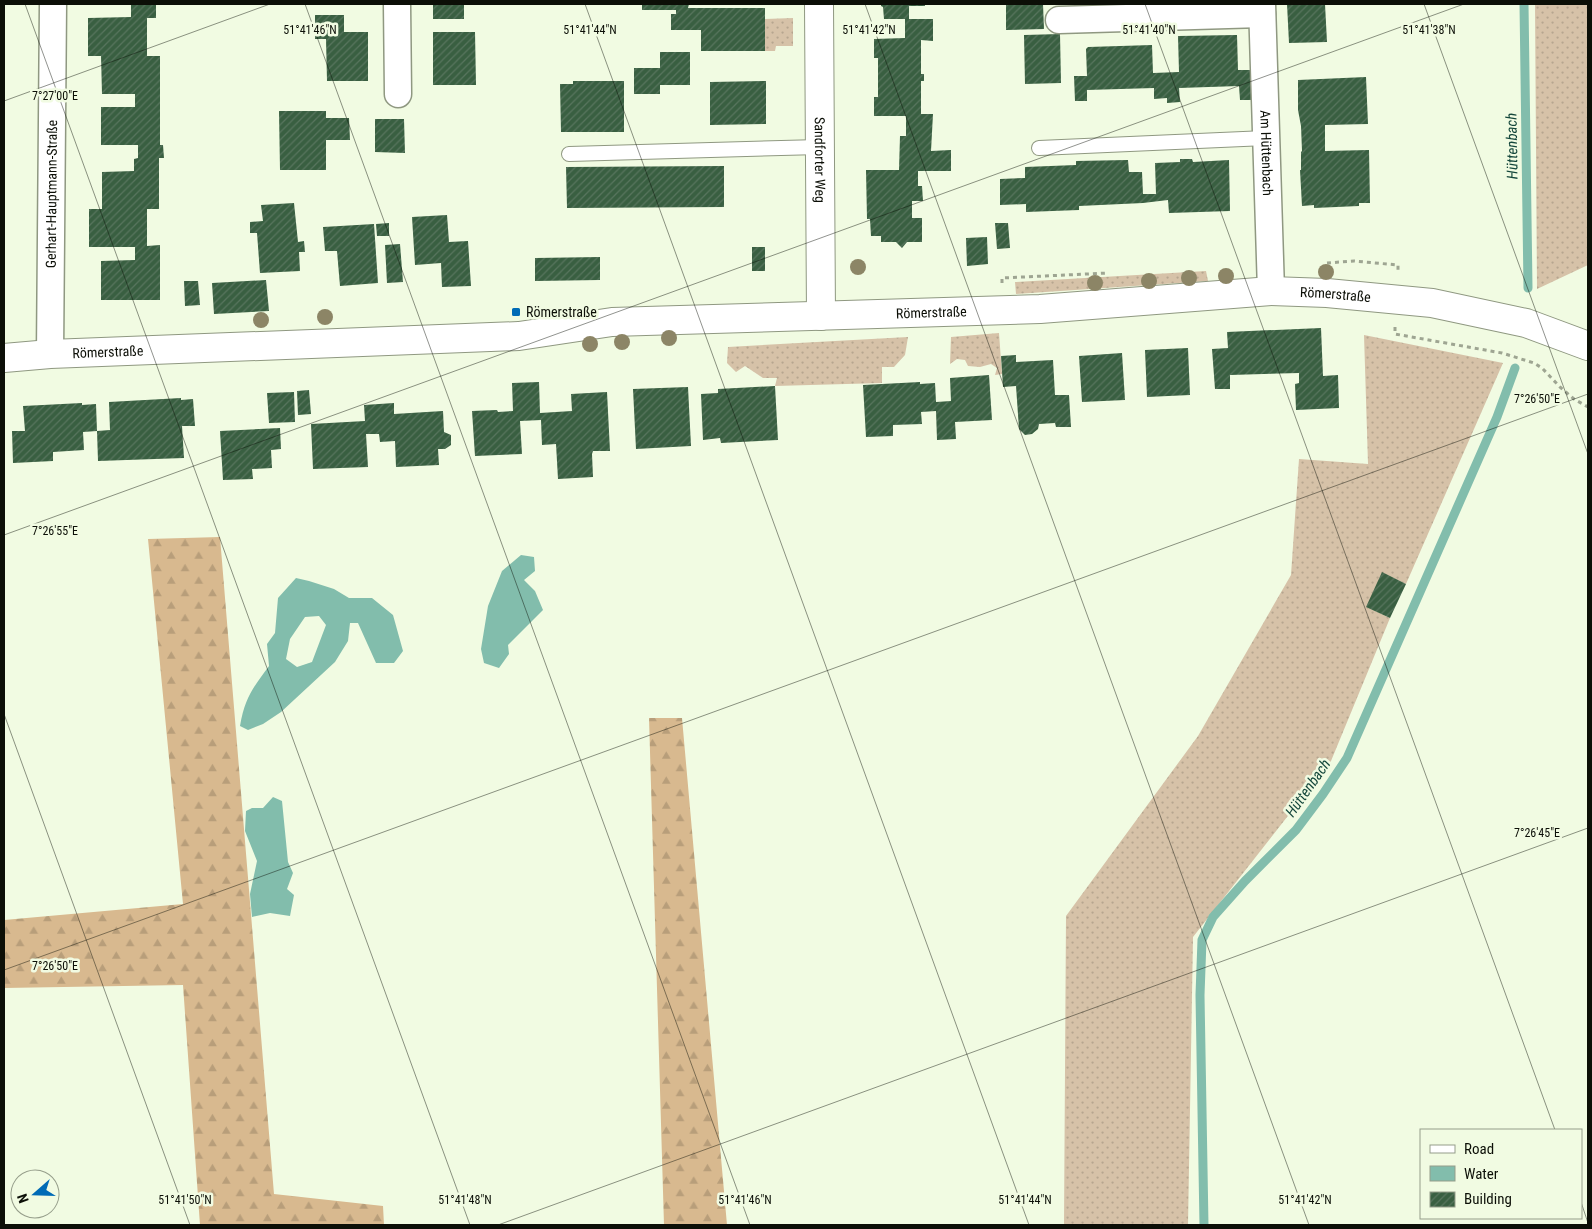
<svg xmlns="http://www.w3.org/2000/svg" width="1592" height="1229" font-family="'Roboto Condensed',sans-serif">
<defs>
<pattern id="grass-dots" width="8" height="8" patternUnits="userSpaceOnUse" patternTransform="scale(1.25)"><rect width="8" height="8" fill="#d6c2a8"/><path d="M2 2h.1M6 6h.1" fill="none" stroke="#b6a68f" stroke-width="1.8" stroke-linecap="round"/></pattern>
<pattern id="forest-firs" width="22" height="20" patternUnits="userSpaceOnUse" patternTransform="scale(1.25)"><rect width="22" height="20" fill="#d8b98f"/><path d="M5 1l3.5 6h-7zM16 11l3.5 6h-7z" fill="#b89e7a"/></pattern>
<pattern id="building-hatch" width="6" height="6" patternUnits="userSpaceOnUse" patternTransform="scale(1.25)"><rect width="6" height="6" fill="#395f41"/><path d="M-1 1l2-2M0 6l6-6M5 7l2-2" fill="none" stroke="#58755e"/></pattern>
</defs>
<rect width="100%" height="100%" fill="#f1fbe2"/>
<!-- grass -->
<path fill="url(#grass-dots)" d="M1535 4H1588V265L1537 289Z
M793 18V46H776L775 51H765V19Z
M1206 271 1208 281 1016 294 1015 282Z
M999 333 1002 374 995 375 997 368 991 364 980 367 968 366 965 360 957 359 950 364 951 337Z
M1364 335 1503 363 1406 584 1382 573 1367 607 1390 618 1331 761 1193 937 1188 1225H1064L1066 916 1198 736 1291 575 1299 459 1368 464Z
M908 337 905 355 894 367H882V383L775 386 777 378H763L745 366 736 372 727 363 728 347Z"/>
<!-- forest -->
<path fill="url(#forest-firs)" d="M220 537 274 1194 383 1206 384 1225H200L183 985 4 988V920L183 904 148 539Z
M649 718H682L727 1225H664Z"/>
<!-- water -->
<path fill="#82bdac" fill-rule="evenodd" d="M521 555 534 557 535 571 524 580 535 591 543 610 508 645 509 654 499 668 484 663 481 649 488 606 502 571Z
M296 578 309 581 334 589 349 598H372L393 615 403 651 394 663H376L358 623H350L348 641 335 662 281 712 263 724 248 730 240 726C245 698 252 689 269 666L267 644 275 633 278 598ZM319 616 326 625 312 662 297 667 286 659 290 639 305 617Z
M273 797 282 801 288 862 293 873 287 889 294 895 290 916 270 913 252 917 250 894 257 861 245 831 246 811 252 808H263Z"/>
<g fill="none" stroke-linecap="round" stroke-linejoin="round">
<!-- stream -->
<path stroke="#82bdac" stroke-width="9" d="M1524 4 1528 288
M1204 1225 1200 995 1202 940 1213 917 1245 881 1296 830 1323 794 1347 758 1497 417 1515 368"/>
</g>
<!-- building -->
<path fill="url(#building-hatch)" d="M131 4 156 5V18H147V56H160V145H163L164 158H159V209H147V246L160 245V300H101V261L135 260V247H89V209H102V172L134 171V159L138 158V145H101V107H135V94H102L101 56H88V18L131 17Z
M433 4H464V19H433Z
M642 4H689L688 8H765V51H701V30H671V14H676V10H642Z
M881 4H925V6H909V19H933V41L921 40V74H924V81H921V114H933L931 151 951 150V171H918V186H922L923 201H912V218H922V242H907L902 248 896 242H881V236H871L870 219H867L866 170H899L900 136H906V116H874V97H878V58H874V39L905 38V19H884L883 7 881 6Z
M1006 4H1043L1044 29 1006 30Z
M1287 4H1325L1327 42 1289 43Z
M315 15H344V32H368V81H327L326 39H315Z
M433 32H475L476 85H433Z
M1060 34 1061 83 1025 84 1024 35Z
M1237 35 1238 70H1251L1252 100H1240L1239 86 1179 88 1180 102 1167 103V98L1154 99V88L1087 90V101H1075L1074 76H1087L1086 49 1088 47 1152 45 1153 73 1179 72 1178 36Z
M660 52H690V85H660V94H634V68H660Z
M1366 77 1368 124 1325 125V151L1369 150 1370 203H1359V206L1314 208V205L1302 206 1300 170H1301V152L1302 151 1301 126 1298 110V80Z
M573 81H624V132H561L560 84H573Z
M766 81V124L710 125V82Z
M279 111H326V118H349L350 140H326V170H280Z
M375 119H404L405 153 375 152Z
M1180 159H1192L1193 162 1229 160 1230 211 1169 213 1168 200 1143 203 1079 206V210L1026 212V204L1000 205V179L1025 178V167L1076 165V161L1128 160 1129 172H1142L1143 194H1156L1155 163 1180 162Z
M724 166V207L567 208 566 167Z
M294 203 298 242 304 241 305 252H299L300 271 260 273 257 233H250V222L263 221 261 205Z
M447 215 449 242 468 241 471 286 442 287 441 263 415 265 412 217Z
M389 223V236H377L376 224Z
M995 223H1008L1010 248 997 249Z
M374 224 378 283 340 286 337 251H325L323 227Z
M987 237 988 264 967 266 966 238Z
M400 244 403 282 387 283 385 245Z
M752 247H765V271H752Z
M600 257V280L535 281V258Z
M266 280 269 311 214 314 212 283Z
M184 281H198L200 305 185 306Z
M1321 328 1323 376 1338 375 1339 408 1296 410 1295 384 1299 383V373L1230 375V389H1215L1212 349 1228 348 1227 332Z
M1188 348 1190 395 1147 397 1145 350Z
M1122 353 1125 400 1082 402 1079 356Z
M1016 355V362L1053 360 1055 395H1069L1071 427H1056L1055 423 1039 424 1038 429 1032 434 1025 435 1019 429 1016 386 1003 387 1001 356Z
M989 375 992 420 955 422 956 439 937 440 936 411 921 412 922 424 893 425V436L866 437 863 385 920 382V384L935 383 936 402 951 401 950 378Z
M539 382 540 413 572 411 571 394 607 392 610 451H593L592 454 593 477 558 479 556 444 542 445 541 420 520 421 522 454 475 456 472 411 497 410 498 412 513 411 512 383Z
M775 386 778 440 721 443 720 438 703 440 701 394 718 393V389Z
M688 387 691 446 636 449 633 389Z
M309 390 311 414 298 415 297 391Z
M294 392 295 422 269 423 267 393Z
M181 398V400L193 399 195 426H182L184 458 98 461 97 431 83 432 84 450 53 452V461L13 463 12 431H25L23 406 82 403V405L96 404 97 431 110 430 109 402Z
M394 403V414L443 411 444 432 451 435V445L445 449H438L439 465 396 467 395 441 380 442 379 434H366L368 467 313 469 311 424 365 421 364 405Z
M280 428 281 449 271 450 272 468 252 469 253 479 223 480 220 431Z
M1382 572 1406 584 1390 618 1366 607Z"/>
<g fill="none" stroke-linecap="round" stroke-linejoin="round">
<!-- service casing -->
<g stroke="#8f9881" stroke-width="16">
<path id="service" d="M1039 148 1266 138
M569 154 820 147"/>
</g>
<!-- minor casing -->
<g stroke="#8f9881" stroke-width="29">
<g id="minor">
<path d="M397 4 398 94"/>
<path id="s1" d="M1262 4 1271 291"/>
<path d="M1059 20 1262 14"/>
<path id="s2" d="M50 354 53 4"/>
</g>
</g>
<!-- tertiary casing -->
<g stroke="#8f9881" stroke-width="30">
<g id="tertiary">
<path id="s3" d="M819 4 821 316"/>
<path id="s4" d="M4 358 50 354 519 336 612 322 1040 309 1271 291 1327 293 1432 303 1526 323 1588 346"/>
</g>
</g>
<!-- path -->
<path stroke="#9ea592" stroke-width="3" stroke-dasharray="4 4" stroke-linecap="butt" d="M1327 263 1354 261 1398 265V271
M1002 283V278L1108 273
M1395 327V334L1502 353 1534 363 1542 368 1560 387 1574 399 1588 407"/>
<!-- service -->
<use href="#service" stroke="#fff" stroke-width="14"/>
<!-- minor -->
<use href="#minor" stroke="#fff" stroke-width="26"/>
<!-- tertiary -->
<use href="#tertiary" stroke="#fff" stroke-width="28"/>
</g>
<!-- trees -->
<g fill="#8c8566">
<circle cx="858" cy="267" r="8"/>
<circle cx="1326" cy="272" r="8"/>
<circle cx="1226" cy="276" r="8"/>
<circle cx="1189" cy="278" r="8"/>
<circle cx="1149" cy="281" r="8"/>
<circle cx="1095" cy="283" r="8"/>
<circle cx="325" cy="317" r="8"/>
<circle cx="261" cy="320" r="8"/>
<circle cx="669" cy="338" r="8"/>
<circle cx="622" cy="342" r="8"/>
<circle cx="590" cy="344" r="8"/>
</g>
<!-- ticks -->
<path fill="none" stroke="#0c0f07" stroke-width="1" stroke-opacity="0.45" d="M25 4 470 1225M305 4 750 1225M585 4 1029 1225M865 4 1309 1225M1145 4 1555 1130M1424 4 1588 454M4 101 270 4M4 535 1464 4M4 714 190 1225M4 970 1588 394M1581 1202 1588 1223M498 1225 1588 828"/>
<!-- markers -->
<rect fill="#006bb6" stroke="#f1fbe2" stroke-width="2" x="511" y="307" width="10" height="10" rx="2.5"/>
<g text-anchor="middle" dominant-baseline="central" stroke-width="5" stroke-linejoin="round" paint-order="stroke">
<!-- street labels -->
<g font-size="14" fill="#0c0f07" stroke="#f1fbe2">
<text stroke="none"><textPath href="#s1" startOffset="149">Am Hüttenbach</textPath></text>
<text stroke="none"><textPath href="#s3" startOffset="156">Sandforter Weg</textPath></text>
<text stroke="none"><textPath href="#s2" startOffset="160">Gerhart-Hauptmann-Straße</textPath></text>
<text stroke="none"><textPath href="#s4" startOffset="1334">Römerstraße</textPath></text>
<text stroke="none"><textPath href="#s4" startOffset="929">Römerstraße</textPath></text>
<text stroke="none"><textPath href="#s4" startOffset="104">Römerstraße</textPath></text>
</g>
<!-- poi labels -->
<g font-size="14" fill="#0c0f07" stroke="#f1fbe2" text-anchor="start">
<text x="526" y="312">Römerstraße</text>
</g>
<!-- water labels -->
<g font-size="15" font-style="italic" fill="#14473b" stroke="#f1fbe2">
<text transform="translate(1512 146) rotate(-91)">Hüttenbach</text>
<text transform="translate(1308 788) rotate(-55)">Hüttenbach</text>
</g>
</g>
<g font-size="12" text-anchor="middle" fill="#0c0f07" stroke="#f1fbe2" stroke-width="5" stroke-linejoin="round" paint-order="stroke">
<text x="310" y="34">51°41'46"N</text>
<text x="590" y="34">51°41'44"N</text>
<text x="869" y="34">51°41'42"N</text>
<text x="1149" y="34">51°41'40"N</text>
<text x="1429" y="34">51°41'38"N</text>
<text x="55" y="100">7°27'00"E</text>
<text x="1537" y="403">7°26'50"E</text>
<text x="55" y="535">7°26'55"E</text>
<text x="1537" y="837">7°26'45"E</text>
<text x="55" y="970">7°26'50"E</text>
<text x="185" y="1204">51°41'50"N</text>
<text x="465" y="1204">51°41'48"N</text>
<text x="745" y="1204">51°41'46"N</text>
<text x="1025" y="1204">51°41'44"N</text>
<text x="1305" y="1204">51°41'42"N</text>
</g>
<!-- border -->
<rect width="1592" height="1229" fill="none" stroke="#0c0f07" stroke-width="10"/>
<!-- legend -->
<rect x="1420" y="1129" width="162" height="90" fill="#f1fbe2" stroke="#959d8a"/>
<rect x="1430" y="1145" width="25" height="8" fill="#ffffff" stroke="#959d8a"/>
<text x="1464" y="1154" font-size="15" fill="#0c0f07">Road</text>
<rect x="1430" y="1166" width="25" height="15" fill="#82bdac" stroke="#959d8a"/>
<text x="1464" y="1179" font-size="15" fill="#0c0f07">Water</text>
<rect x="1430" y="1192" width="25" height="15" fill="url(#building-hatch)" stroke="#959d8a"/>
<text x="1464" y="1204" font-size="15" fill="#0c0f07">Building</text>
<!-- north arrow -->
<g transform="translate(35 1194) rotate(250)"><circle r="24" fill="#f1fbe2" stroke="#959d8a"/>
<path d="M0-4L9 19L0 12L-9 19Z" fill="#006bb6"/>
<text y="-8" font-size="14" font-weight="bold" text-anchor="middle" fill="#0c0f07">N</text>
</g>
</svg>
